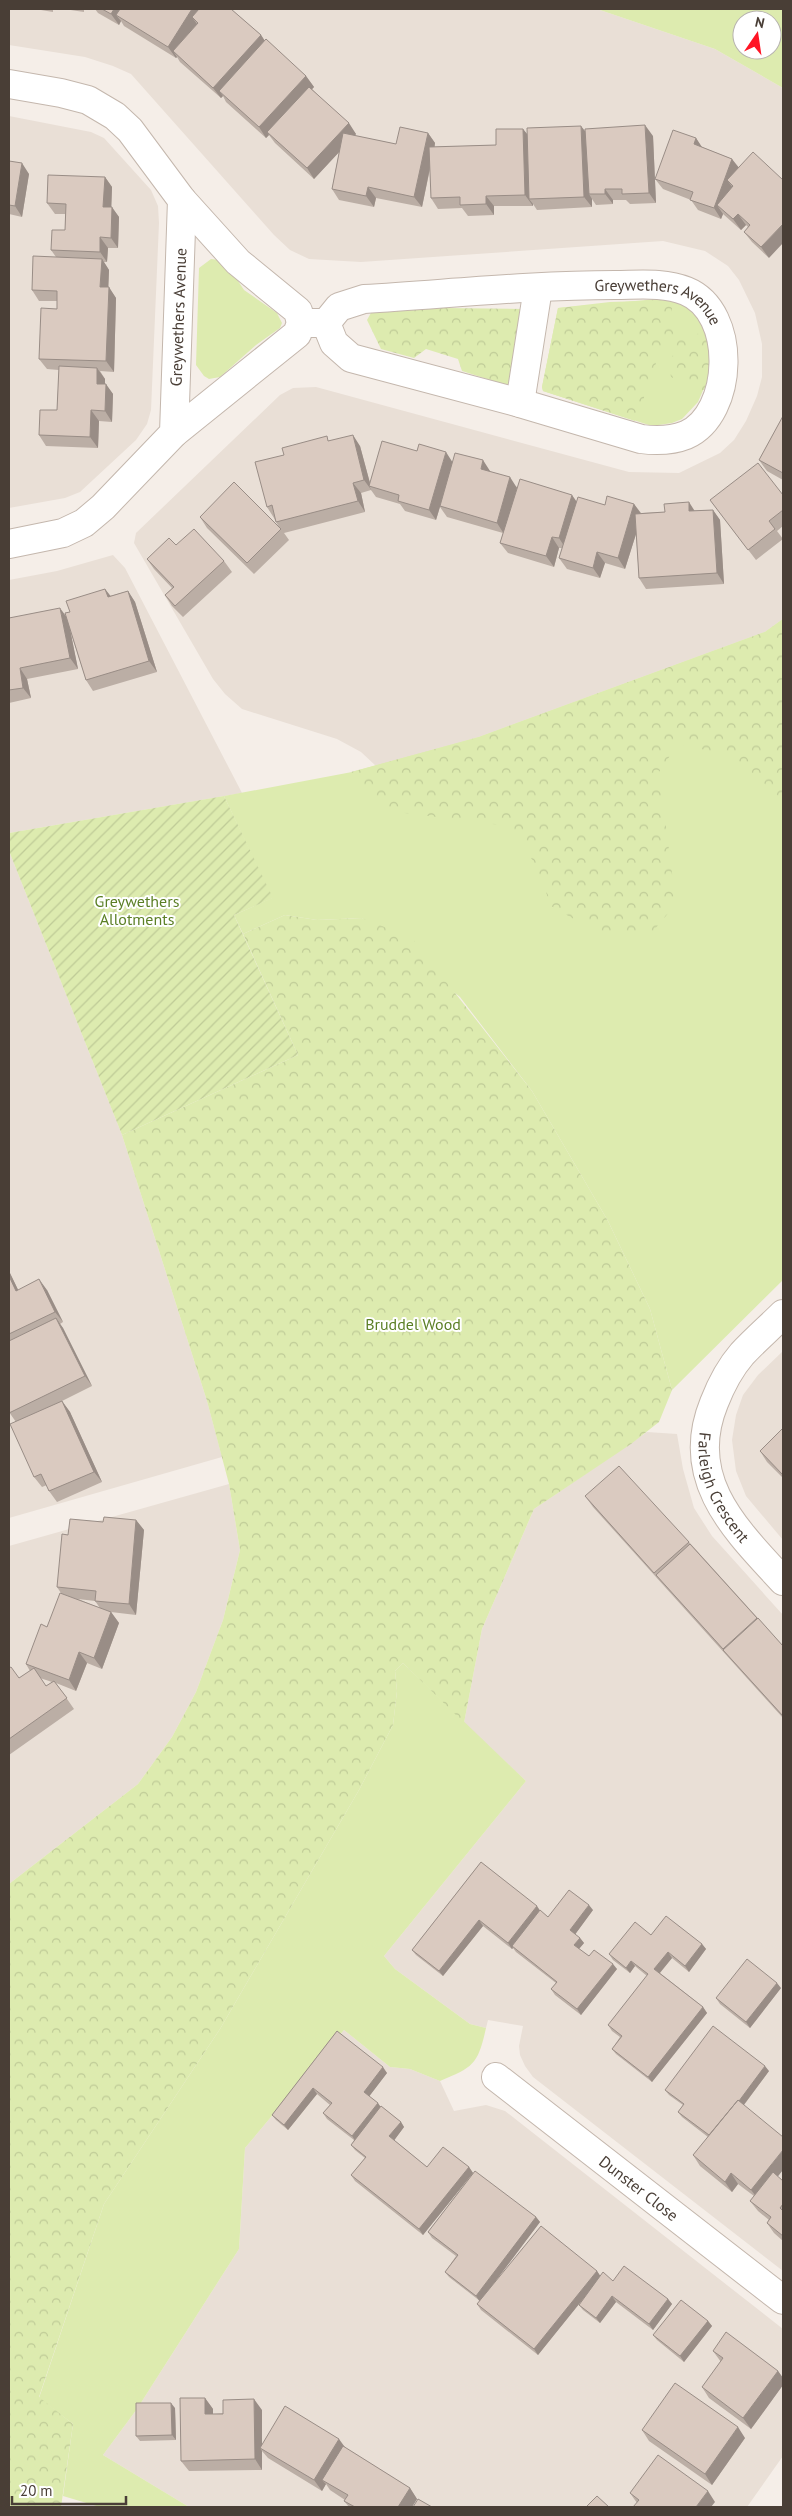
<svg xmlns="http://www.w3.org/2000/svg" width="792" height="2516" font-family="'PT Sans',sans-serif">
<defs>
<pattern id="forest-crowns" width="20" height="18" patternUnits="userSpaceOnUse" patternTransform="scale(1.25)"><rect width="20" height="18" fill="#ddebaf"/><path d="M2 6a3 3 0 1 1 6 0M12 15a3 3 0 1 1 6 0" fill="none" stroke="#bfcb97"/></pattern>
<pattern id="garden-furrows" width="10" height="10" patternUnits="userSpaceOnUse" patternTransform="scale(1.25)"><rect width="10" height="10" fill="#ddebaf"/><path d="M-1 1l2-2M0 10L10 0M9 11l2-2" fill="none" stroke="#bfcb97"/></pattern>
</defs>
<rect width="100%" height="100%" fill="#f5eee8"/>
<!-- residential -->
<path fill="#e9dfd6" d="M9 9H597L715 49 783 88V619L765 632 479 737 376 766 361 752 337 739 242 709 225 694 213 679 134 543 136 533 280 395 293 388 316 387 629 472 679 473 720 453 734 440 746 421 757 396 762 377V344L755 313 739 280 728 266 705 251 663 241 361 262 309 259 290 250 274 235 131 74 113 66 85 57 9 45Z
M9 116 91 132 104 138 151 190 158 206 159 223 151 410 147 424 136 440 80 492 65 498 9 508Z
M113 555 125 568 242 793 9 833V580L57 571Z
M9 851 122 1135 207 1401 222 1457 9 1518Z
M783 1351V1540L746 1496 736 1471 732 1440 736 1415 743 1395 758 1375Z
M647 1432 677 1434 683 1469 694 1508 712 1536 783 1615V2271L533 2077 525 2066 520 2055 519 2046 523 2026 488 2020 486 2028 470 2024 395 1969 384 1956 526 1781 464 1723 482 1629 534 1509Z
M229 1484 240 1550 223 1620 196 1692 172 1737 138 1784 9 1884V1546Z
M344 2030 390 2067 410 2069 440 2081 454 2111 486 2105 505 2111 783 2329V2456L747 2507H189L103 2455 137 2409 239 2249 245 2148Z"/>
<!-- grass -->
<path fill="#ddebaf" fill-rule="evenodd" d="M597 9H783V88L715 49ZM742 20H772V50H742Z
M211 259 219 260 228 266 244 290 277 313 282 323 280 328 256 345 220 377 209 379 204 376 196 365 199 268Z
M673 300 692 308 705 328 708 379 698 402 682 419 672 423 652 426 543 391 542 387 558 308 610 302Z
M783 619V1280L672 1390 650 1309 608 1221 532 1091 460 997 362 918 317 920 285 915 243 934 234 915 272 898 224 796 352 772 479 737 765 632Z
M403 1663 526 1781 384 1956 395 1969 470 2024 486 2028C478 2064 474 2067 440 2081L410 2069 390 2067 344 2030 245 2148 239 2249 137 2409 103 2455 189 2507H100L63 2496 73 2424 39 2398 104 2204 220 2029 359 1790 393 1725 397 1691 395 1671Z"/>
<!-- forest -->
<path fill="url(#forest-crowns)" d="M657 299 672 302V316L677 332 692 337 699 333 706 334C712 354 712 371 704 390H698L671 377 668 362 677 350 674 342H667L661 349 644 397V408L636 411 635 421 543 391 542 387 558 308Z
M440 308 523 309 509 386 462 371 458 359 426 349 414 358 381 349 367 320 372 311Z
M783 619V804L778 796 733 756 678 744 659 772 676 904 649 936 593 930 551 906 536 865 508 826 389 811 351 772 479 737 765 632Z
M285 915 317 920 362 918 412 938 532 1091 608 1221 650 1309 672 1390 659 1422 631 1444 534 1509 482 1629 464 1723 403 1663 395 1671 397 1691 393 1725 359 1790 220 2029 104 2204 39 2397 73 2424 61 2507H9V1884L138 1784 172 1737 196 1692 223 1620 240 1550 229 1484 207 1401 122 1135 298 1055 243 934Z"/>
<!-- garden -->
<path fill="url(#garden-furrows)" d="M224 796 273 898 234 915 298 1055 122 1135 9 851V833Z"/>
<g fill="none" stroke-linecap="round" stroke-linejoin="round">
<!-- minor casing -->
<g stroke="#c4b7ad" stroke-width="30">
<g id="minor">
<path d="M9 84 61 93 88 100 115 116 130 130 182 200 174 433 103 507 84 523 63 533 9 544"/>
<path id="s1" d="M301 323H326L339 307 364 299C448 294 531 285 615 285 638 285 664 282 686 291 738 312 734 414 686 435 671 441 656 441 641 439L520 403 351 358 334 343 326 323"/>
<path d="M520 403 538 288"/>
<path d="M174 433 297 334 301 323 298 311 238 262 182 200"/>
<path id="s2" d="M783 1314C770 1327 755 1340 742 1354 729 1369 721 1385 714 1403 683 1479 735 1529 783 1581"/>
<path id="s3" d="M496 2077 783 2300"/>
</g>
</g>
<!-- minor -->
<use href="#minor" stroke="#fff" stroke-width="28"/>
</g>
<!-- wall -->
<path fill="#bbaea5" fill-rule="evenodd" d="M35 9H53V12Z
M64 9H84V12Z
M95 9H231L261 35 265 41 306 76 314 87 312 89 356 134 355 136 396 144 428 133 435 143V147L496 145 523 129 527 134 585 131 653 136 656 203 630 204 626 200H613V204L596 205 592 199V207L537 210 533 204V206H494V215L468 216 462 208 438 209 431 198 430 169 422 207 376 198 374 207 339 200 332 189 339 152 314 179 275 143 269 135 266 138 226 102 223 96 221 98 180 62 177 57 176 58 124 26 121 21 119 25 98 13Z
M696 138 702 147 732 159 769 258 752 242 744 232 748 227 746 225 741 230 723 214 721 219 698 210 691 200 663 189 655 179Z
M9 161 29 174 22 217 9 214Z
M105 177 112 187 111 207 119 217 118 248H108L107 262H104L109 270 108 287 116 298 114 372 100 371 105 379V384L113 394 112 422 99 421 98 448 46 446 39 435 57 410 59 370 47 369 39 359 57 309V301H39L32 290 56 257 51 250 65 230V214H55L47 203Z
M783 416V480L767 471 759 460Z
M330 441 360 446 370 483 453 462 490 471 517 487 577 502 605 505 634 504 641 513 713 510 720 520 724 584 646 589 639 578 636 534 625 569 605 563 600 578 567 569 559 558 562 548H559L554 567 508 553 500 543 503 533 447 517 440 507 436 520 405 511 400 504 376 497 371 490 361 493 365 512 284 533 289 540 254 574 207 528 200 517 279 527 276 522 274 518 267 507 284 455Z
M783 495V526L777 531 783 539 756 560 710 500Z
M176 545 224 561 232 572 183 617 172 606 165 595 172 588 154 569 147 559Z
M105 589 110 596 128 591 135 602 157 672 93 691 86 680 70 630 78 669 27 679 31 698 9 703V618L66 616 70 612Z
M9 1271 18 1290H47L63 1322 60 1324 63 1328 92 1386 62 1401 70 1412 102 1482 57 1502 49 1491 47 1485 42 1487 34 1477 16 1422 9 1412Z
M783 1428V1478L767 1462 760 1451Z
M585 1496 689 1542 783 1646V1718L593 1507Z
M136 1520 144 1530 136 1615 111 1612 119 1623 102 1669 87 1663 76 1691 56 1683 74 1709 9 1755V1668L19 1678 30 1671 26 1664 47 1627 61 1593 57 1587 68 1535 103 1522ZM78 1599 95 1601 100 1608ZM40 1678 52 1682 46 1686Z
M481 1862 548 1917 593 1910 575 1934 580 1938 584 1943 579 1949 589 1956 617 1969 581 2015 555 1995 551 1989 556 1983 516 1952 513 1948 512 1949 483 1926 443 1976 416 1955 412 1950Z
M651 1935 702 1944 706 1949 689 1972 672 1958 660 1973 703 2007 707 2013 652 2082 616 2054 612 2049 620 2037 612 2031 608 2025 647 1976 635 1966 630 1973 613 1960 609 1954Z
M781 1988 750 2028 720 2004 716 1998Z
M337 2031 387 2073 369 2096 381 2107 401 2122 404 2127 394 2140 427 2167H469L473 2173 536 2217 540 2222 488 2290 597 2271 600 2276 668 2299 672 2304 653 2330 616 2302 600 2323 583 2310 579 2305 584 2297 538 2355 481 2310 477 2304 480 2301 449 2277 445 2272 456 2256 432 2238 428 2232 473 2173 423 2235 355 2181 351 2175 365 2158 355 2150 351 2145 354 2140 327 2119 323 2113 330 2105 317 2094 288 2130 276 2120 272 2115Z
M769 2071 744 2105 778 2177 783 2181V2241L774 2233 767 2223 769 2220 758 2211 750 2201 754 2196 738 2184 732 2192 700 2166 693 2155 708 2137 682 2117 678 2112 683 2105 669 2095 665 2090Z
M708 2321 712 2326 684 2362 657 2340 653 2335Z
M713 2351 778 2371 783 2378V2385L751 2429 709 2398 702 2387 721 2362Z
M205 2398 213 2409V2414L262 2410V2444L345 2448 410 2488 417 2499 412 2507H349L344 2501 345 2500 330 2490 326 2484 322 2491 268 2458 262 2451V2470L189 2471 181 2461Z
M175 2408 176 2440 140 2441 136 2436Z
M642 2430 745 2438 712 2485 649 2441Z
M630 2493 715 2502 637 2503Z"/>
<!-- shaded-wall -->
<path fill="#998d86" d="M114 9H127L116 15 121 21 119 25 111 14Z
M192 9H206L192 17 197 24 173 51 177 57 176 58 168 47Z
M261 35 268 46 219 91 223 96 221 98 213 88Z
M306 76 314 87 270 134 267 132 269 135 266 138 259 127Z
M349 123 356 134 314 179 307 168Z
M645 125 653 136 656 203 649 193Z
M581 126 589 136V194L592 199V207L584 197Z
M523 129 531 139 529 199 533 204V206L525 195Z
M428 133 435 143 422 207 414 197Z
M696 138 703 149 694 144Z
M732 159 740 169 727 180 733 188 717 205 723 214 721 219 714 208Z
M22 163 29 174 22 217 15 206Z
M105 177 112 187 111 218 103 207Z
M368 187 376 198 374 207 366 196Z
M605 189 613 200V204L605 194Z
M486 196 494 206V215L486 204Z
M112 207 119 217 118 248 111 238Z
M738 214 746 225 741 230 733 219Z
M783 224V243L769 258 761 247Z
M100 237 108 248 107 262 100 252Z
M102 259 109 270 108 298 100 287Z
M109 287 116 298 114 372 106 361Z
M97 368 105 379V394L97 384Z
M106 384 113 394 112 422 105 411Z
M91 410 99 421 98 448 90 437Z
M353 435 360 446 371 487 369 486 372 491 364 480Z
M446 452 453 463 436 520 429 510Z
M483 460 490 471 488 480 481 469Z
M510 477 517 488 504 534 497 523Z
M353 483 361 493 365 512 358 501Z
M572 495 579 505 566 549 559 538Z
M689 502 696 513 689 511Z
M634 504 642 515 625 569 618 558Z
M713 510 720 520 724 584 717 573Z
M552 537 559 548 554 567 546 556Z
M597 552 605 563 600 578 593 568Z
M105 589 113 599 108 597Z
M128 591 135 602 157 672 149 661Z
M60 608 68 619 78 669 70 658Z
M20 668 27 679 31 698 23 688Z
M9 1271 24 1302 16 1291 9 1276Z
M39 1279 47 1290 63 1322 55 1312Z
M56 1318 63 1328 92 1386 85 1376Z
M62 1401 70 1412 102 1482 94 1472Z
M136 1520 144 1530 136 1615 129 1604Z
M111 1612 119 1623 102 1669 94 1658Z
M79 1652 87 1663 76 1691 69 1680Z
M589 1905 593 1910 574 1936 570 1930Z
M537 1906 541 1912 512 1946 513 1948 512 1949 508 1943Z
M479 1920 483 1926 443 1976 439 1971Z
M580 1938 584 1943 578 1950 574 1945Z
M702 1944 706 1949 689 1972 685 1966Z
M668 1952 672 1958 658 1975 654 1969Z
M631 1961 635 1966 630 1973 626 1968Z
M613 1964 617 1969 581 2015 577 2009Z
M777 1983 781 1988 750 2028 746 2022Z
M703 2007 707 2013 652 2082 648 2077Z
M765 2066 769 2071 716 2142 712 2137Z
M383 2067 387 2073 368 2098 364 2092Z
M313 2088 317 2094 288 2130 284 2125Z
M378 2103 382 2109 356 2142 352 2136Z
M401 2122 404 2127 393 2142 389 2136Z
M783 2150V2170L759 2200 751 2190Z
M469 2167 473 2173 423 2235 419 2229Z
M731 2173 738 2184 732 2192 725 2182Z
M536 2217 540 2222 480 2302 476 2296Z
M597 2271 601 2277 538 2355 534 2349Z
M612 2296 616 2302 600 2323 596 2318Z
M668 2299 672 2304 653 2330 649 2324Z
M708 2321 712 2326 684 2362 680 2356Z
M778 2371 783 2378V2385L751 2429 743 2418Z
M205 2398 213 2409V2425L205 2414Z
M254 2399 262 2410V2449L260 2448 262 2451V2470L255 2459Z
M171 2403 175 2408 176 2440 172 2435Z
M738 2427 745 2438 712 2485 705 2474Z
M339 2439 347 2450 322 2480 326 2484 322 2491 314 2480Z
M410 2488 417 2499 412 2507H398Z
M708 2491 715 2502 711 2507H696Z"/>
<!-- building -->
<path fill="#dacac0" stroke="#998d86" d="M102 9H114L111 14Z
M120 9H192L168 47 116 15Z
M199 9H231L261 35 213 88 173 51 198 23 192 17Z
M266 39 306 76 259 127 219 91Z
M309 87 349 123 307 168 267 132Z
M645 125 649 193 622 194V189H605V194H589L585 129Z
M581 126 584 197 529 199 527 128Z
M400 127 428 133 414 197 368 187 366 196 332 189 343 133 396 144Z
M496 129H523L525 195 486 196V204L460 205V197L431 198 429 147 496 145Z
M673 130 696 138 694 144 732 159 714 208 690 200 693 192 655 179Z
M753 152 783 180V224L761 247 744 232 750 225 738 214 733 219 717 205 733 186 727 180Z
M9 161 22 163 15 206 9 205Z
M48 175 105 177 103 207H112L111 238 100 237V252L51 250 52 230H65L66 204 47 203Z
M33 256 102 259 100 287H109L106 361 39 359 41 308 57 309V291L32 290Z
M59 366 97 368V384H106L105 411 91 410 90 437 39 435 40 410H57Z
M783 416V473L759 460Z
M353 435 364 480 353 483 358 501 276 522 272 505 267 507 255 462 284 455 282 448 327 436 328 441Z
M382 441 417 451 419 444 446 452 429 510 398 501 399 495 369 486Z
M455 453 483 460 481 469 510 477 497 523 440 506Z
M758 463 783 495V510L769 521 775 529 748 550 710 500Z
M520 479 572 495 559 538 552 537 546 556 500 543Z
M234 482 281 529 247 563 200 517Z
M607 496 634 504 618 558 597 552 593 568 559 558 578 497 605 505Z
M689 502V511L713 510 717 573 639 578 635 514 665 512 664 504Z
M194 529 224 561 175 606 165 595 174 587 147 559 169 538 176 545Z
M105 589 108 597 128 591 149 661 86 680 65 613 70 612 66 601Z
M60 608 70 658 20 668 23 688 9 690V618Z
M9 1276 16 1291 39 1279 55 1312 9 1334Z
M56 1318 85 1376 9 1413V1341Z
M62 1401 94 1472 49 1491 41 1474 34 1477 10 1424Z
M783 1428V1475L760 1451Z
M619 1466 689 1542 654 1573 585 1496Z
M104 1517 136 1520 129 1604 95 1601 96 1591 57 1587 62 1534 68 1535 70 1519 103 1522Z
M690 1544 757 1618 723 1649 656 1575Z
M60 1593 111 1612 94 1658 79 1652 69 1680 26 1664 41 1624 47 1627Z
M758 1618 783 1646V1716L723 1650Z
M11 1667 19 1678 34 1668 46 1686 54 1681 67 1698 9 1739V1668Z
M481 1862 537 1906 508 1943 479 1920 439 1971 412 1950Z
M569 1890 589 1905 570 1930 580 1938 574 1945 589 1956 594 1950 613 1964 577 2009 551 1989 557 1982 512 1946 540 1910 548 1917Z
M666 1916 702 1944 685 1966 668 1952 654 1969 703 2007 648 2077 612 2049 622 2036 608 2025 648 1974 631 1961 626 1968 609 1954 635 1922 651 1935Z
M747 1959 777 1983 746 2022 716 1998Z
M713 2026 765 2066 739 2101 738 2100 709 2135 678 2112 684 2104 665 2090Z
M337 2031 383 2067 364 2092 378 2103 352 2136 323 2113 332 2103 313 2088 284 2125 272 2115Z
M738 2100 783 2137V2150L751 2190 731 2173 725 2182 693 2155Z
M381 2106 401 2122 389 2136 427 2167 443 2147 469 2167 419 2229 351 2175 366 2157 351 2145Z
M475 2171 536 2217 476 2296 445 2272 458 2255 428 2232Z
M773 2172 783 2181V2204L780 2208 783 2211V2236L767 2223 771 2217 750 2201Z
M541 2226 597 2271 534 2349 477 2304Z
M624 2266 668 2299 649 2324 612 2296 596 2318 579 2305 603 2272 613 2281Z
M681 2300 708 2321 680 2356 653 2335Z
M726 2332 778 2371 743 2418 702 2387 723 2358 713 2351Z
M675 2383 738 2427 705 2474 642 2430Z
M180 2398H205V2414H223V2400L254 2399 255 2459 181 2461Z
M136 2403H171L172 2435 136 2436Z
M285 2406 339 2439 314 2480 260 2448Z
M343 2446 410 2488 398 2507H355L344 2501 348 2495 322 2480Z
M658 2455 708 2491 696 2507H633L639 2500 630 2493Z
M597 2496 609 2507H588L587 2506Z
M418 2499 432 2507H413Z"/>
<g text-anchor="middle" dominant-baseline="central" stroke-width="4" stroke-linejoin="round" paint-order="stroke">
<!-- street labels -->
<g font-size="16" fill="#493e36" stroke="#fff">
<text stroke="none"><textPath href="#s1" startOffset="372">Greywethers Avenue</textPath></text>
<text transform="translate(178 317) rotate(-88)">Greywethers Avenue</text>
<text stroke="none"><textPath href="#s2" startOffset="204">Farleigh Crescent</textPath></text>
<text stroke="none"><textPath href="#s3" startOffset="181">Dunster Close</textPath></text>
</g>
<!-- park labels -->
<g font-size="16" fill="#5b7f25" stroke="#fff">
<text x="137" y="901">Greywethers<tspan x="137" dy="18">Allotments</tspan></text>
<text x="413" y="1324">Bruddel Wood</text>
</g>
</g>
<!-- border -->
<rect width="792" height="2516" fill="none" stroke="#493e36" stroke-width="20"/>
<!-- north arrow -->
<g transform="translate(757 35) rotate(13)"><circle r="24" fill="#ffffff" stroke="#b6b2af"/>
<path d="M0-4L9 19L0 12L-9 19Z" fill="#ff1525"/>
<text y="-8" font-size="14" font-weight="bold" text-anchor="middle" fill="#493e36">N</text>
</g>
<!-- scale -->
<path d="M12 2496v8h114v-8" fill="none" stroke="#493e36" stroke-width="2.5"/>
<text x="20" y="2496" font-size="15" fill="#493e36" stroke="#ffffff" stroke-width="4" paint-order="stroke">20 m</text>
</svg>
